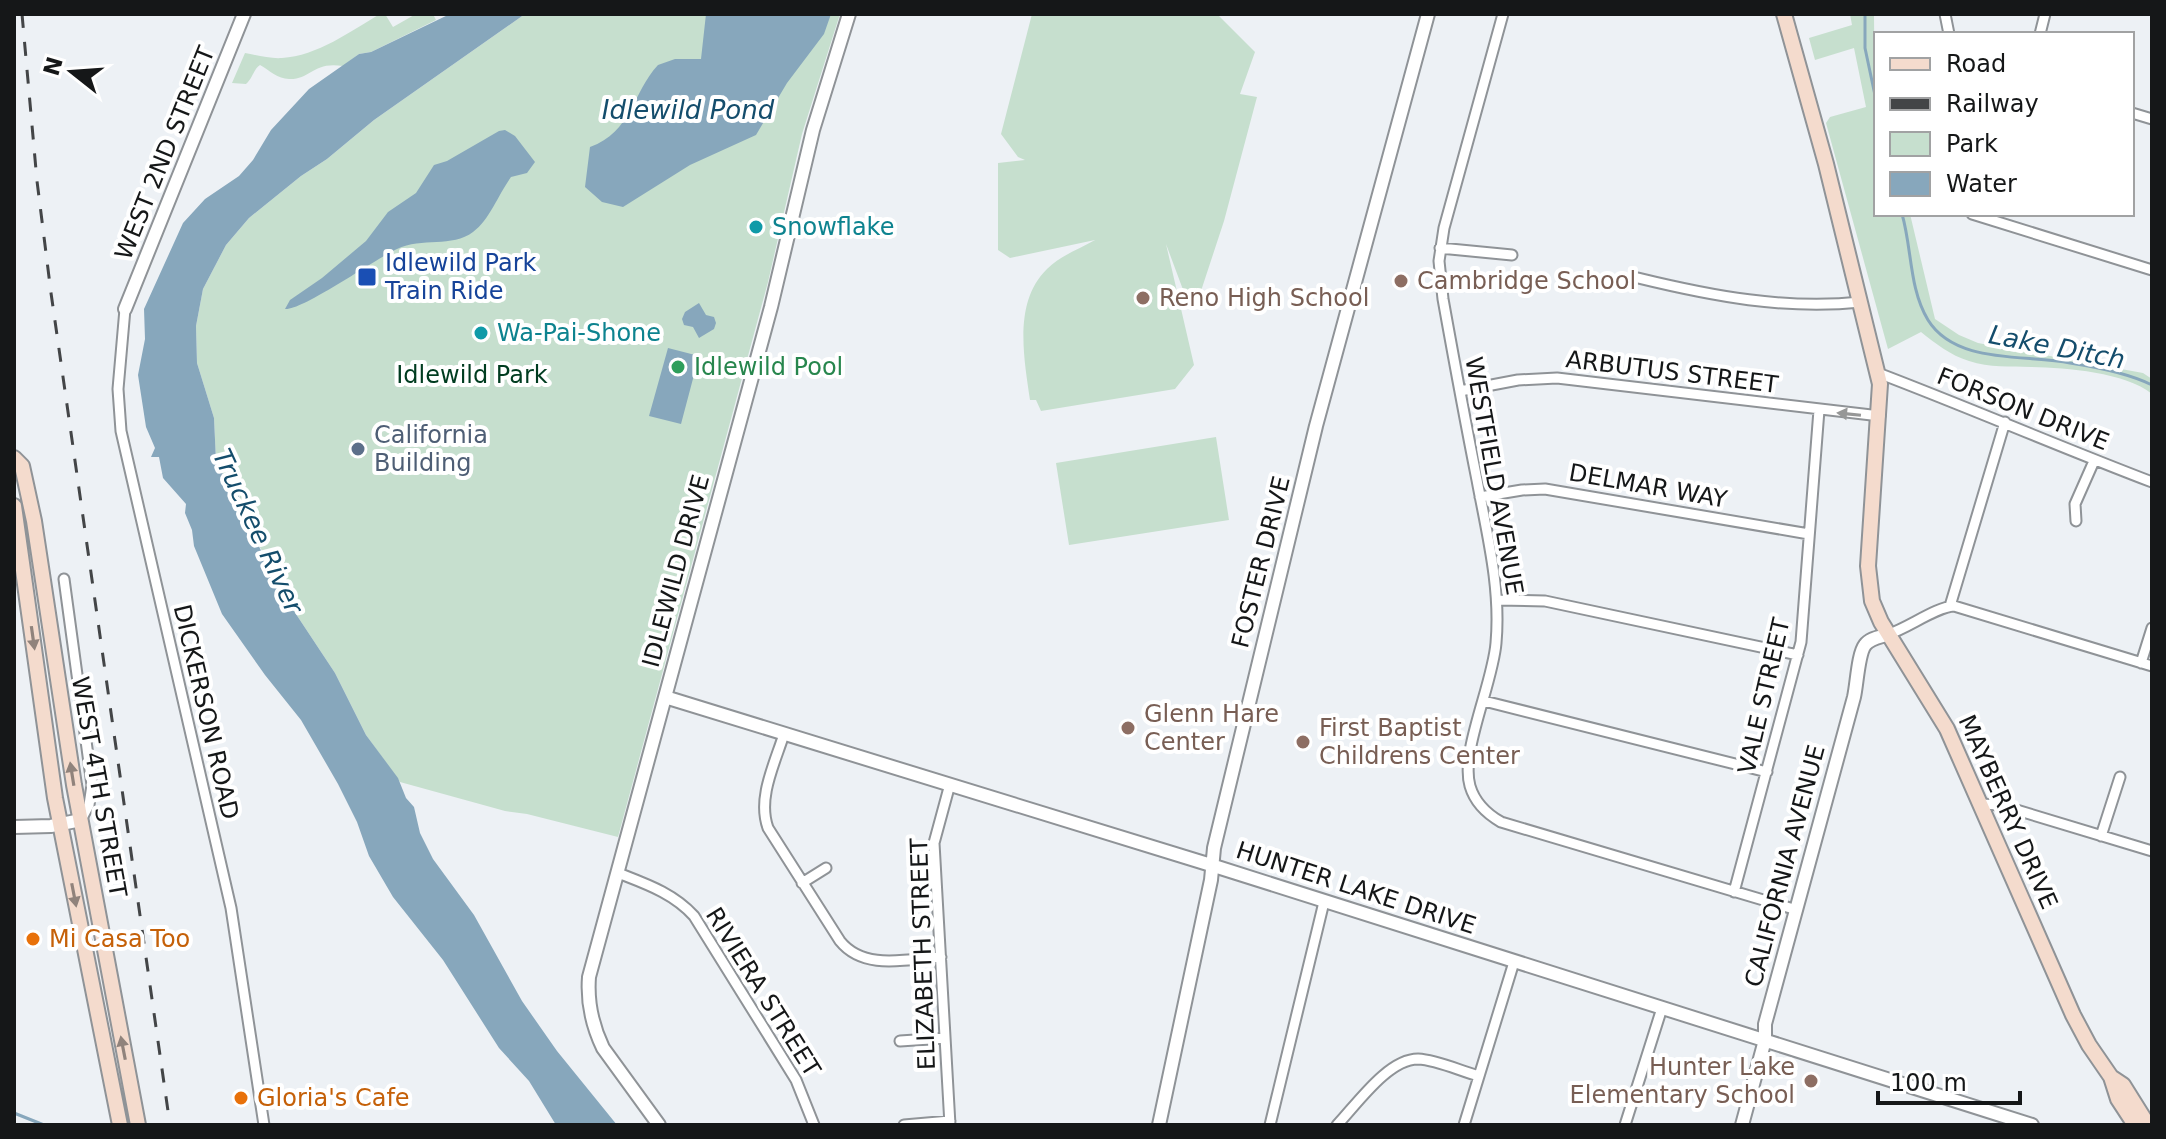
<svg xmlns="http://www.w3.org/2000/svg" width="2166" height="1139" font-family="'DejaVu Sans',sans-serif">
<rect width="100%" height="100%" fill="#edf1f5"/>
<!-- green -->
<path fill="#c6dfce" d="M380 14H385L393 27 416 14H433L436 20 371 52 359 54 343 66C313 61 310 80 289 79 278 79 269 70 260 65 253 70 253 78 246 84L232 83 245 53C256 55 271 59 282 58 317 56 351 31 380 14Z
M525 14H840L802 134 768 282 618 837 527 814 505 811 400 782 366 735 335 673 288 602 246 520 238 490H229L224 485 222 470 216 461 214 418 197 363 196 326 203 289 226 245 249 218 301 176 327 159 374 120Z
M1032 14H1217L1255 52 1240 94 1257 97 1224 221 1200 294 1185 295 1166 244 1194 365 1175 389 1041 411 1036 400H1030C1024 358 1013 302 1047 269 1060 256 1079 249 1095 240L1010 258 998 250V163L1025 160 1018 157 1001 134Z
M1850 14 1874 16 1876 214H1910L1935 319 1959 335 1978 343 2143 373 2152 379V394C2125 372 2066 368 2031 367 2010 366 1990 368 1969 361 1950 355 1936 344 1921 332L1888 349 1826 123 1830 117 1866 107 1854 48 1815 60 1809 38 1852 25Z
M1216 437 1229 520 1069 545 1056 463Z"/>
<!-- water -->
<path fill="#87a7bc" d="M450 14H525L374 120 327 159 301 176 249 218 226 245 203 289 196 326 197 363 214 418 216 461 222 470 224 485 229 490H237L246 520 269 567 288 602 335 673 366 735 398 778 406 798 414 807 420 833 433 859 474 915 522 1001 557 1051 617 1125H556L529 1081 499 1048 443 960 393 897 369 856 357 822 338 784 301 720 265 675 222 614 194 546 192 530 185 513 186 504 163 478 159 457H151L155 448 146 427 138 375 145 339 144 309 183 223 205 199 239 176 253 160 271 130 309 89 359 54 371 52Z
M706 14H831L824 34 787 83 756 135 690 165 623 207 602 202 585 187 590 147C632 132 632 93 658 65L675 59H701Z
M505 130 515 136 535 162 527 173 511 177C498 195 490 219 473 232 452 248 422 237 397 249 375 259 302 311 285 309L290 300 322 278 366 241 388 212 416 193 434 165 447 161 499 131Z
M699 303 706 315 714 317 716 323 714 329 699 338 693 327 684 325 682 319 685 312Z
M668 348 699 356 681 424 649 416Z"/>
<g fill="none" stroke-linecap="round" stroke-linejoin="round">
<!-- stream -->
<path stroke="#87a7bc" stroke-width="3" d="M1865 14V48L1876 100
M1902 214C1912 248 1909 289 1928 320 1956 365 2026 354 2070 363 2096 367 2128 373 2152 385
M14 1113 44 1125"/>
<!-- minor casing -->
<g stroke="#8f9397" stroke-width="13">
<path id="minor" d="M1503 14 1444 228 1439 261 1443 299C1454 360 1465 420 1477 480 1487 534 1501 588 1496 643 1493 683 1460 752 1470 786 1475 803 1487 814 1501 822L1797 910
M1945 14 1949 34
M2040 34 2045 14
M2132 113 2152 119
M1972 214 2152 270
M1440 248 1512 255
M1638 278C1712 296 1785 310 1861 302
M125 309 118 389 121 431 231 908 264 1125
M1878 373C1970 408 2060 447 2152 482
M1460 391 1518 380 1557 378 1880 416
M1480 497 1522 490 1545 489 1809 534
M2076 521 2075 504 2094 461
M64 579 92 785 89 805 81 820
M1497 600 1545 601 1798 655
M1950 606 2005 422
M1889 634C1908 628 1936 607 1954 606L2152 666
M2141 663 2152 628
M1484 701 1767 772
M784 734C775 763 757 798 768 828L840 941C864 971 907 959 941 957
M950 784 934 843 950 1125
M1981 804 2000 805 2152 851
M2101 836 2120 777
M618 873C646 884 673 893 694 916L796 1080 814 1125
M802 883 826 868
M1734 892 1801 642 1819 410
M900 1041 945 1038
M904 1125 950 1121
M1270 1125 1324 902
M1337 1125C1357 1104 1388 1059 1418 1059 1438 1060 1460 1071 1479 1076
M1464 1125 1514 962
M1625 1125 1662 1008"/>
</g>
<!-- tertiary casing -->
<g stroke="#8f9397" stroke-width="16">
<path id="tertiary" d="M125 309 244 14
M665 697 1211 865 2032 1125
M14 827 51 826 81 820
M659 1125 603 1048C592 1025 587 1003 589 977L771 307 813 130 849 14
M1159 1125 1211 880 1214 848 1316 426 1428 14
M1742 1125 1765 1040V1024L1854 697C1857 684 1858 654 1865 645 1870 638 1881 637 1889 634"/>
</g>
<!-- secondary casing -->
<g stroke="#8f9397" stroke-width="18">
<path id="secondary" d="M1784 14 1826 164 1880 384 1868 566 1872 601 1881 622 1947 729 2073 1015 2089 1045 2111 1077 2118 1099 2135 1125
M14 458 22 466 34 521 74 785 138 1125
M14 506 55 798 120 1125
M2111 1077 2123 1085 2148 1125"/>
</g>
<!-- minor -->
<use href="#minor" stroke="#fff" stroke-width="9"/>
<!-- tertiary -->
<use href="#tertiary" stroke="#fff" stroke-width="12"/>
<!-- secondary -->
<use href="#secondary" stroke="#f4dbcd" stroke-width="14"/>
<!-- rail -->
<path stroke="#434547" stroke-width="3" stroke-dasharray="14 14" stroke-linecap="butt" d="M22 14 37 181 51 293 170 1125"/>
</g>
<!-- one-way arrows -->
<defs><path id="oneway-solid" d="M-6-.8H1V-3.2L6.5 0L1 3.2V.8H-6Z" transform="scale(2)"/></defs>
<use fill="#969797" href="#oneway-solid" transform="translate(1849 414) rotate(-174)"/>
<g fill="#90837c">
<use href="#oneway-solid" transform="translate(33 638) rotate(82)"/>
<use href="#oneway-solid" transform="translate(72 774) rotate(-99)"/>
<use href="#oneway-solid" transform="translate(74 895) rotate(79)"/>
<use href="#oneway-solid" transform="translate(123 1048) rotate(-101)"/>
</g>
<!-- markers -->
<g fill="#0f9aa8" stroke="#fff" stroke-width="3">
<circle cx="756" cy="227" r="8"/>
<circle cx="481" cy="333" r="8"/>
</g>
<rect fill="#1a4fb4" stroke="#fff" stroke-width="3" x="357" y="267" width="20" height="20" rx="4"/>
<g fill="#8d6e63" stroke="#fff" stroke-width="3">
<circle cx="1401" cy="281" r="8"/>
<circle cx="1143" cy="298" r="8"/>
<circle cx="1128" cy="728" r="8"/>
<circle cx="1303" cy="742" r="8"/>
<circle cx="1811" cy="1081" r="8"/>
</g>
<circle fill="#2e9e5b" stroke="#fff" stroke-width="3" cx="678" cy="367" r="8"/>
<circle fill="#5c6f8a" stroke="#fff" stroke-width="3" cx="358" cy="449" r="8"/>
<g fill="#e8710a" stroke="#fff" stroke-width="3">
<circle cx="33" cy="939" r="8"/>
<circle cx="241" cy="1098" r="8"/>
</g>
<g text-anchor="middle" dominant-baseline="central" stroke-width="8" stroke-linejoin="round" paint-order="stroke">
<!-- street labels -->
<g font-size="24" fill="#151718" stroke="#fff">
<text transform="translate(165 153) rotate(-68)">WEST 2ND STREET</text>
<text transform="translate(1672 372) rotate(7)">ARBUTUS STREET</text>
<text transform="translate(2023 409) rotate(22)">FORSON DRIVE</text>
<text transform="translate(1494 476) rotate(80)">WESTFIELD AVENUE</text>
<text transform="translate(1648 486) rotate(10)">DELMAR WAY</text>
<text transform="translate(1261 562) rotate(-76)">FOSTER DRIVE</text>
<text transform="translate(676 571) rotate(-75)">IDLEWILD DRIVE</text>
<text transform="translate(1764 696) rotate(-77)">VALE STREET</text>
<text transform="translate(206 712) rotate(77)">DICKERSON ROAD</text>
<text transform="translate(99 787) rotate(80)">WEST 4TH STREET</text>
<text transform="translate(2008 812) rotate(66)">MAYBERRY DRIVE</text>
<text transform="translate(1785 866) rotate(-75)">CALIFORNIA AVENUE</text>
<text transform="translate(1356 888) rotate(18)">HUNTER LAKE DRIVE</text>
<text transform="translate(923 954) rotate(-92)">ELIZABETH STREET</text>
<text transform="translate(763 992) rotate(58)">RIVIERA STREET</text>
</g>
<!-- culture labels -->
<g font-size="24" fill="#0d838f" stroke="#fff" text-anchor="start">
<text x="772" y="227">Snowflake</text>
<text x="497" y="333">Wa-Pai-Shone</text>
</g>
<!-- transit labels -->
<g font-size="24" fill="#164399" stroke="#fff" text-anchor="start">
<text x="385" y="263">Idlewild Park<tspan x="385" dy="28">Train Ride</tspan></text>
</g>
<!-- education labels -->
<g font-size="24" fill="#785e54" stroke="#fff" text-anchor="start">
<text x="1417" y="281">Cambridge School</text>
<text x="1159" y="298">Reno High School</text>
<text x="1144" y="714">Glenn Hare<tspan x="1144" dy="28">Center</tspan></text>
<text x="1319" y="728">First Baptist<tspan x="1319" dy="28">Childrens Center</tspan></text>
<text x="1795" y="1067" text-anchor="end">Hunter Lake<tspan x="1795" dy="28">Elementary School</tspan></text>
</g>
<!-- leisure labels -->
<g font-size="24" fill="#27864d" stroke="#fff" text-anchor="start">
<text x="694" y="367">Idlewild Pool</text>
</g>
<!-- park labels -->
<g font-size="24" fill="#003c20" stroke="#fff">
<text x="472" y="375">Idlewild Park</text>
</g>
<!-- service labels -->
<g font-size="24" fill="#4e5e75" stroke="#fff" text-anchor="start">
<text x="374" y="435">California<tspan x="374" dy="28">Building</tspan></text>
</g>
<!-- food labels -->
<g font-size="24" fill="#c56008" stroke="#fff" text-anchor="start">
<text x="49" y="939">Mi Casa Too</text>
<text x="257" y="1098">Gloria's Cafe</text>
</g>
<!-- water labels -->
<g font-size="26" font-style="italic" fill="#144d6c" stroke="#fff">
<text x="688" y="110">Idlewild Pond</text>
<text transform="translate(2057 347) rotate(11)">Lake Ditch</text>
<text transform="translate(258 531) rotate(65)">Truckee River</text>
</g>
</g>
<!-- border -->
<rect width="2166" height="1139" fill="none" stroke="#151718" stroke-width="32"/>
<!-- legend -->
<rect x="1874" y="32" width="260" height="184" fill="#ffffff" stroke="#a1a2a3" stroke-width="2"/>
<rect x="1890" y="58" width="40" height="12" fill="#f4dbcd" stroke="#a1a2a3" stroke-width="2"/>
<text x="1946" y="72" font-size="24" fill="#151718">Road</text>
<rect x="1890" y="98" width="40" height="12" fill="#434547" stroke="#a1a2a3" stroke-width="2"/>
<text x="1946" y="112" font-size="24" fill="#151718">Railway</text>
<rect x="1890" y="132" width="40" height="24" fill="#c6dfce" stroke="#a1a2a3" stroke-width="2"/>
<text x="1946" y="152" font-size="24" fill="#151718">Park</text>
<rect x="1890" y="172" width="40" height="24" fill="#87a7bc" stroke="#a1a2a3" stroke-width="2"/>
<text x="1946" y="192" font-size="24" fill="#151718">Water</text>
<!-- north arrow -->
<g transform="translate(72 72) rotate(287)" stroke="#ffffff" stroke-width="6" paint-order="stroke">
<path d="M0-6L14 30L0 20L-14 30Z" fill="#151718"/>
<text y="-12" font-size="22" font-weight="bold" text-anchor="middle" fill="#151718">N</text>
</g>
<!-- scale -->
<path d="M1878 1091v12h142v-12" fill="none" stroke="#151718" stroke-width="4"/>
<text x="1890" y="1091" font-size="24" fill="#151718" stroke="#ffffff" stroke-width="6" paint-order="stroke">100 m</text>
</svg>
